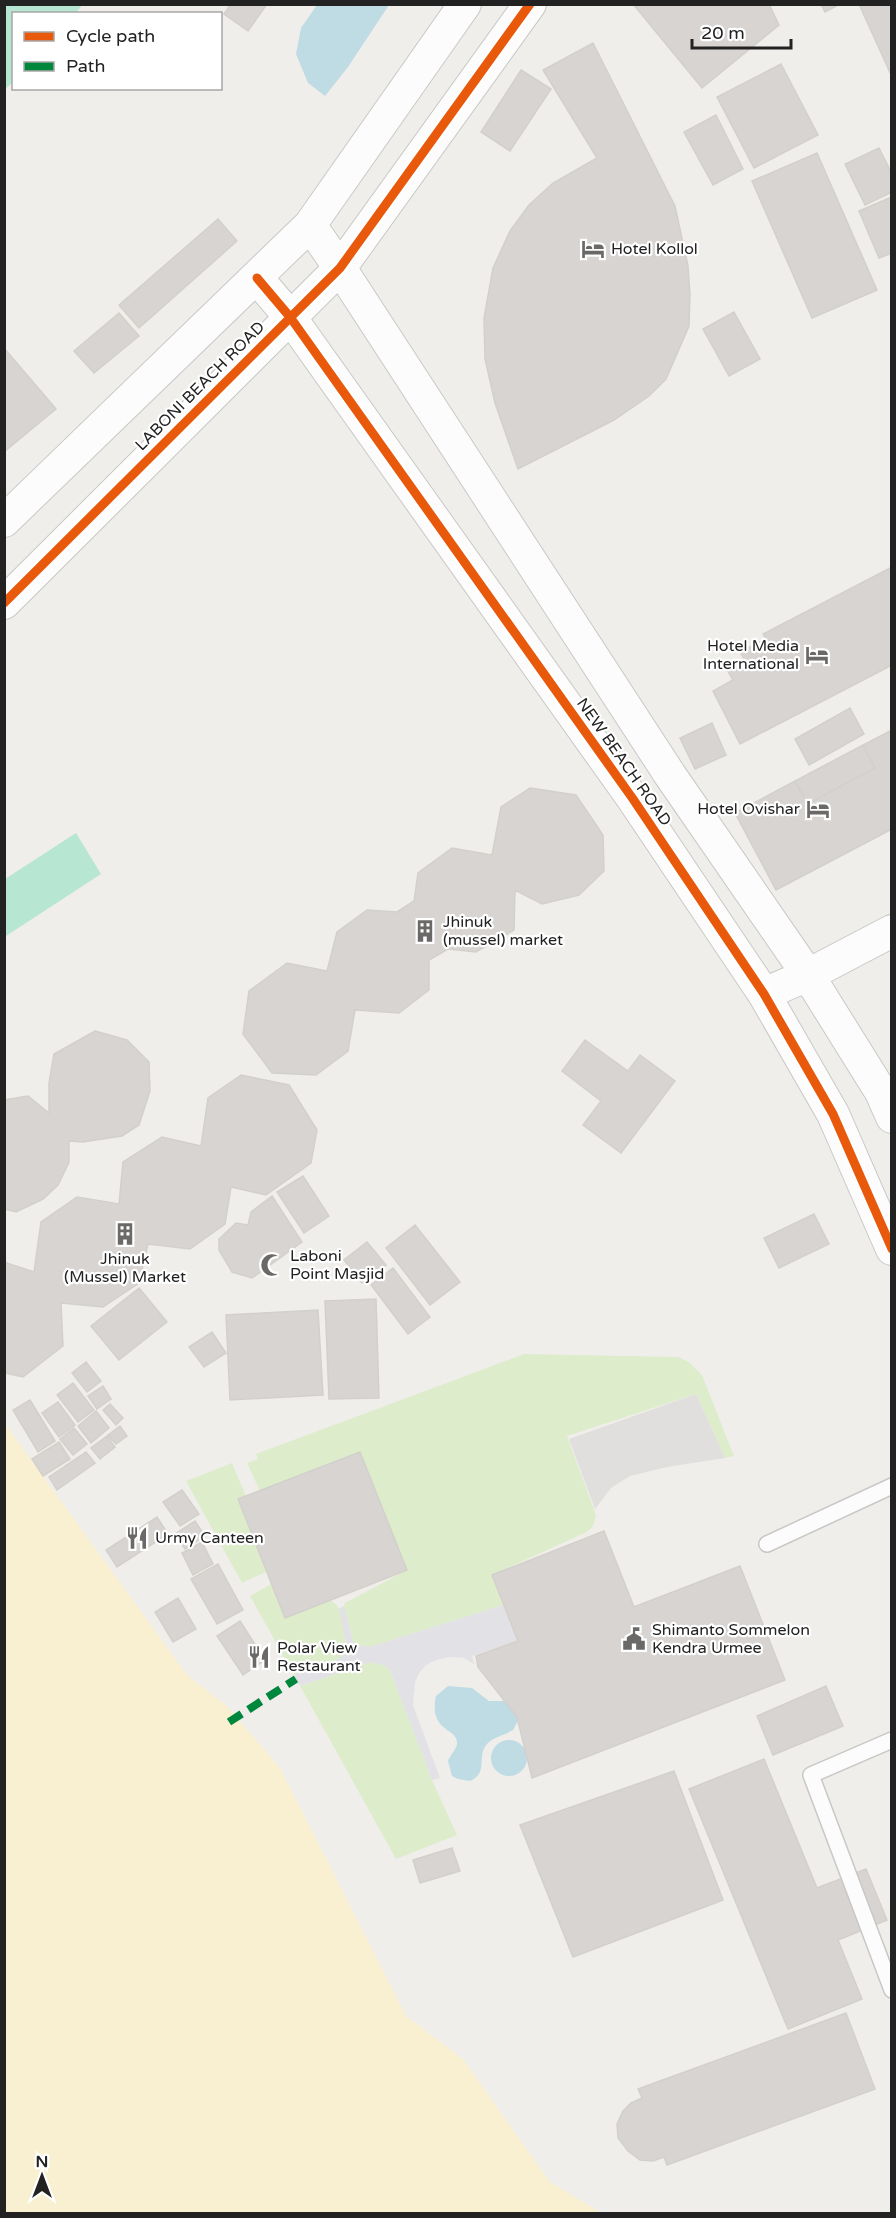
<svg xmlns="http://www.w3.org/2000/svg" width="896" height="2218" font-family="'Varela Round',sans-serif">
<rect width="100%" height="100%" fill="#f0eeeb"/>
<!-- grass -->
<path fill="#ddeccb" d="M524 1354 678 1357 689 1362 702 1375 734 1456 725 1458 696 1394 567 1436 596 1515 593 1526 587 1532 492 1575 503 1605 370 1647 356 1645 353 1641 344 1606 345 1603 407 1570 360 1452 260 1491 247 1463 258 1459 256 1454Z
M232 1463 246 1496 238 1500 266 1572 242 1583 186 1481Z
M271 1584 285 1618 331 1600C333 1602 336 1604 338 1607 344 1617 349 1649 341 1658L294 1675 250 1596Z
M370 1662 384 1665 390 1670 432 1780 457 1835 396 1859 300 1686Z"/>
<!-- sand -->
<path fill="#f8f0d0" d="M5 1424 187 1675 227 1706 280 1768 406 2016 463 2059 549 2181 601 2213H5Z"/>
<!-- pitch -->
<path fill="#b7e6d2" d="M5 4 82 5 76 13 14 14 13 82 5 89Z
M76 833 101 874 6 936 4 932 5 879Z"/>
<!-- parking -->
<path fill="#e0dfde" d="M696 1394 725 1458 667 1467 630 1476 611 1488 595 1509 569 1439Z"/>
<!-- plaza -->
<path fill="#e2e1e5" d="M503 1605 518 1641 472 1656 474 1664 464 1658 450 1657 436 1660 426 1665 419 1673 415 1682 413 1705 440 1778 432 1780 390 1670 384 1665 370 1662 300 1686 294 1675 333 1662 345 1654 346 1643 339 1608 344 1606 353 1641 356 1645 370 1647Z"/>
<!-- water -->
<path fill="#bfdbe3" d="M317 5H389L348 67 325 96 308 83 296 54 301 28Z
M448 1686 472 1688 489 1701H507L517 1712 518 1721 513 1730C505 1735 493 1737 487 1744 476 1757 489 1773 470 1781L458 1779 452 1776 448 1761C450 1755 456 1750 457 1744 459 1727 428 1733 436 1696Z
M491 1758a18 18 0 1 1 36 0a18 18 0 1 1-36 0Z"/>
<!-- building -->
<path fill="#d7d4d2" stroke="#d3d0cc" stroke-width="1.5" d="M231 4H267L248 31 224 14Z
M633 4H769L779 25 702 88Z
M821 4H840L825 12Z
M859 4H892V77Z
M593 43 675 206 688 266 690 295 689 326 666 379 649 396 614 420 518 469 495 403 485 359 484 318 493 268 510 231 529 205 553 183 597 158 543 70Z
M781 64 818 135 754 168 717 97Z
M521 70 551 89 510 151 481 132Z
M716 115 743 169 713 185 684 132Z
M879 148 892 174V192L865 205 845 164Z
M817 153 877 290 812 318 752 181Z
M892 197V253L879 258 859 211Z
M218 219 237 241 139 328 119 305Z
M734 312 760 359 729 376 703 329Z
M119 313 139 336 94 373 74 351Z
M4 348 56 409 4 452Z
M892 567V665L740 744 713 691 733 680 726 668 744 659 740 652 766 639 763 634Z
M850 708 864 734 809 765 795 739Z
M712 723 726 755 695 769 680 738Z
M892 730V829L776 890 735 813 795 781 808 804 875 768 863 745Z
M863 745 875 768 808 804 795 781Z
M530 788 576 795 603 835 604 871 579 895 542 904 515 890 514 930 476 952 448 949 429 960V990L399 1013 355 1010 348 1051 316 1075 272 1073 243 1034 249 991 287 963 327 971 337 932 367 910 397 912 414 901 418 873 452 848 492 855 501 807Z
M95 1031 127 1040 149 1062 150 1091 139 1125 122 1136 83 1142 69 1141V1162L58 1185 43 1199 16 1212 4 1209V1100L28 1096 49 1113V1083L54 1054Z
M585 1040 628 1071 640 1055 675 1081 621 1153 583 1125 601 1101 562 1071Z
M241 1075 289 1085 317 1130 311 1163 266 1195 231 1187 225 1224 190 1249 148 1244 139 1283 103 1307 61 1303 63 1346 23 1377 4 1373V1262L34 1272 41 1222 77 1197 119 1204 123 1162 162 1137 201 1146 208 1098Z
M303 1176 329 1216 304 1233 277 1192Z
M272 1196 302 1242 252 1278 232 1272 219 1250V1239L236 1223 248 1225 251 1212Z
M814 1214 829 1244 779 1268 764 1238Z
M415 1225 460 1282 430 1305 386 1248Z
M367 1242 386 1265 362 1283 344 1260Z
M393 1268 430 1317 408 1334 371 1285Z
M139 1288 167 1322 119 1360 91 1326Z
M376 1299 379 1398 329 1399 325 1301Z
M318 1310 323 1395 230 1400 226 1315Z
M212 1332 226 1353 204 1367 189 1347Z
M86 1362 101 1381 87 1392 72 1373Z
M73 1383 94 1410 78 1422 57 1395Z
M103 1386 111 1399 97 1409 88 1396Z
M30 1400 55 1441 38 1452 13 1410Z
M58 1402 75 1425 59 1437 42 1413Z
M110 1404 123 1418 116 1425 103 1410Z
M96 1411 109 1428 91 1443 78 1426Z
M120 1426 127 1436 116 1444 108 1435Z
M74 1428 87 1444 73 1455 60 1439Z
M107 1436 115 1447 100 1459 91 1448Z
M59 1442 70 1459 43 1476 32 1459Z
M86 1452 95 1463 57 1490 49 1477Z
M360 1452 407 1570 285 1618 238 1499Z
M182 1490 199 1514 180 1526 163 1502Z
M157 1517 168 1534 117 1567 106 1550Z
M195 1521 205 1536 185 1549 175 1534Z
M604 1531 634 1607 740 1566 785 1680 532 1778 517 1717 478 1667 476 1656 518 1641 492 1575Z
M202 1542 213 1564 193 1575 182 1553Z
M218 1564 243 1610 217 1624 191 1579Z
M178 1598 196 1629 173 1642 155 1612Z
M240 1621 265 1660 243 1675 217 1636Z
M826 1686 843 1726 773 1755 757 1716Z
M764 1759 817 1888 866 1869 887 1920 838 1940 862 1999 788 2029 689 1789Z
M674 1771 723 1900 573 1957 520 1825Z
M452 1848 460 1871 420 1883 413 1860Z
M846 2013 875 2089 667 2165 664 2157 653 2161 640 2160 628 2151 618 2138 617 2124 623 2111 631 2103 642 2098 638 2089Z"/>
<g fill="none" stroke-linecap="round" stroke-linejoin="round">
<!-- lane casing -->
<g stroke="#c9c8c7" stroke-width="18">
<path id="lane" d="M767 1544 892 1486
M892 1740 811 1775 892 1990"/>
</g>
<!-- street casing -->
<g stroke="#c9c8c7" stroke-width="34">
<path id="street" d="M310 225 340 268 670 775 808 975 881 1092 892 1117
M257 278 290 317 633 799 764 994 833 1114 892 1249
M4 521 310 225 465 4
M4 603 340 268 530 4
M764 994 808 975 892 931"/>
</g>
<!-- lane -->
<use href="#lane" stroke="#fdfcfc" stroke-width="15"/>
<!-- street -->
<use href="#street" stroke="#fdfcfc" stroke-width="32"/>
<!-- quiet -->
<path stroke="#00873e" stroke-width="8" stroke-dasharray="15 8" stroke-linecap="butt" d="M229 1722 296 1679"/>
<!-- cycleway casing -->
<g stroke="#fff" stroke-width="13">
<path id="cycleway" d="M257 278 290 317 633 799 764 994 833 1114 892 1249
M4 603 340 268 530 4"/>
</g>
<!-- cycleway -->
<use href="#cycleway" stroke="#e8590c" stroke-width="9"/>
</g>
<!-- icons -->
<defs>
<g id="hotel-bare" transform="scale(1.8)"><path d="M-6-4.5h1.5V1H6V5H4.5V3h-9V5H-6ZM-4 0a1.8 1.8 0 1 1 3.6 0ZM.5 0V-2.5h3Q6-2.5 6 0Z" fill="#6a6968" stroke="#fff" stroke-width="2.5" paint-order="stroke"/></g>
<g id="building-bare" transform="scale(1.8)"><path d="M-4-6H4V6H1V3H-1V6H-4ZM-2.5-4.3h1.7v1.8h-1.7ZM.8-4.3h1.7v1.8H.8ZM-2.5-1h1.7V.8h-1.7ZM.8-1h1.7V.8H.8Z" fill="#6a6968" stroke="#fff" stroke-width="2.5" paint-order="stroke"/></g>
<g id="mosque-bare" transform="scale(1.8)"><path d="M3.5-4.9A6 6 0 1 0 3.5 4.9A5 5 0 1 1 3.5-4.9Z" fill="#6a6968" stroke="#fff" stroke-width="2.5" paint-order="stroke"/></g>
<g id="restaurant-bare" transform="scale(1.8)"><path d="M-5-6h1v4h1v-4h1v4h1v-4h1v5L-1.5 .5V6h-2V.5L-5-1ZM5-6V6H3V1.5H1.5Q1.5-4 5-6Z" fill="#6a6968" stroke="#fff" stroke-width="2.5" paint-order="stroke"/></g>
<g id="civic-bare" transform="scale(1.8)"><path d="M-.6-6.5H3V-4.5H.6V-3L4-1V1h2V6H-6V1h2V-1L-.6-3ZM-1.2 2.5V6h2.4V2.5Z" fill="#6a6968" stroke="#fff" stroke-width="2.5" paint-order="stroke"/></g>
</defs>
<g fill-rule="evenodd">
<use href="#hotel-bare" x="593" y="249"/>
<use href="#hotel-bare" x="817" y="655"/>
<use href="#hotel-bare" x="818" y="809"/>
<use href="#building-bare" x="425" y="931"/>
<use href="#building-bare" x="125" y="1234"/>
<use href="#mosque-bare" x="272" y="1265"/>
<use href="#restaurant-bare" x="137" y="1538"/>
<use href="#civic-bare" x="634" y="1639"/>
<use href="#restaurant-bare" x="259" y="1657"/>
</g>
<g text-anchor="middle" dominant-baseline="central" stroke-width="4.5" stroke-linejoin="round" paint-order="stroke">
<!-- poi labels -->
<g font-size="16" fill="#222" stroke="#fff" text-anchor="start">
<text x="611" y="249">Hotel Kollol</text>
<text x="799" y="646" text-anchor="end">Hotel Media<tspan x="799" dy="18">International</tspan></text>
<text x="800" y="809" text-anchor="end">Hotel Ovishar</text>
<text x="443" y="922">Jhinuk<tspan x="443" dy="18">(mussel) market</tspan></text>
<text x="290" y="1256">Laboni<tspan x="290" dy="18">Point Masjid</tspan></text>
<text x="125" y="1259" text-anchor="middle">Jhinuk<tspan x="125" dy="18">(Mussel) Market</tspan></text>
<text x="155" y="1538">Urmy Canteen</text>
<text x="652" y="1630">Shimanto Sommelon<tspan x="652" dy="18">Kendra Urmee</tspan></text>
<text x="277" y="1648">Polar View<tspan x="277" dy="18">Restaurant</tspan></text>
</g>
<!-- street labels -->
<g font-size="16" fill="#222" stroke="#fff">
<text transform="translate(200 386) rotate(-45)">LABONI BEACH ROAD</text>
<text transform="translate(624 762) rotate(55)">NEW BEACH ROAD</text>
</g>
</g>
<!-- border -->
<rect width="896" height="2218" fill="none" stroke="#222222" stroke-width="12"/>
<!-- legend -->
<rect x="12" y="12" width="210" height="78" fill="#ffffff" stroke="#a7a7a7" stroke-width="1.5"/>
<rect x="24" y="32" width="30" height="9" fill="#e8590c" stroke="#a7a7a7" stroke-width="1.5"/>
<text x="66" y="42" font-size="18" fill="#222222">Cycle path</text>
<rect x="24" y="62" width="30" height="9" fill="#00873e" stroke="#a7a7a7" stroke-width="1.5"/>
<text x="66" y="72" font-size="18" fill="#222222">Path</text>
<!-- north arrow -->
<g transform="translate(42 2176)" stroke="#ffffff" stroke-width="4.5" paint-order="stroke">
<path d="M0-4.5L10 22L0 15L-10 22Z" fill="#222222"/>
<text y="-9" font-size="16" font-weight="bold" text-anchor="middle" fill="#222222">N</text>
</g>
<!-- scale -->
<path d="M692 39v9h99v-9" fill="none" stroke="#222222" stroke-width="3"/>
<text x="701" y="39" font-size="18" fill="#222222" stroke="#ffffff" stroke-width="4.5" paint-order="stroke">20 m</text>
</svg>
